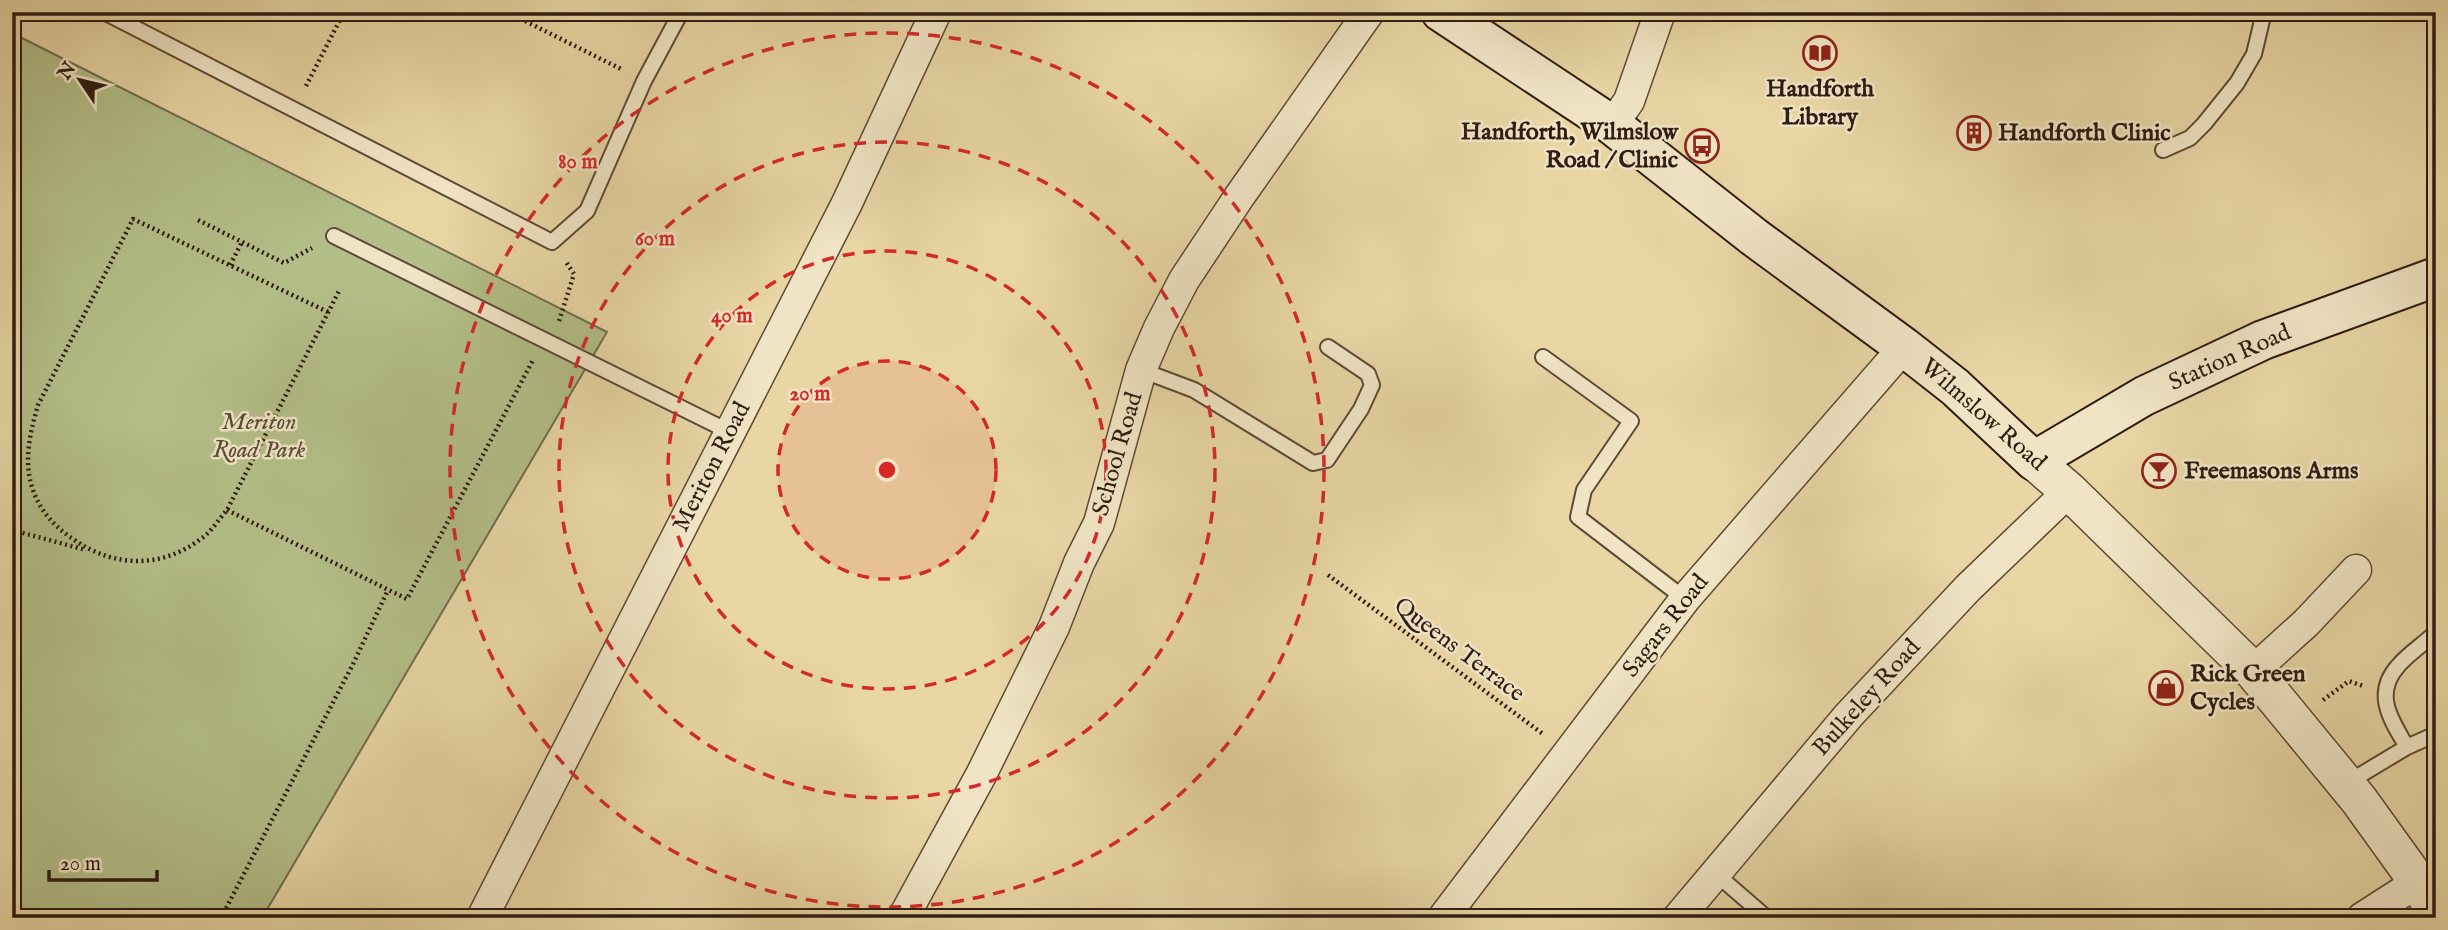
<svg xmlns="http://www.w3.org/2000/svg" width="2448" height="930" font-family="'IM FELL English',serif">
<rect width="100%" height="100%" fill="#e8d6a4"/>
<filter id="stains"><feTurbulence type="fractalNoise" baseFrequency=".00286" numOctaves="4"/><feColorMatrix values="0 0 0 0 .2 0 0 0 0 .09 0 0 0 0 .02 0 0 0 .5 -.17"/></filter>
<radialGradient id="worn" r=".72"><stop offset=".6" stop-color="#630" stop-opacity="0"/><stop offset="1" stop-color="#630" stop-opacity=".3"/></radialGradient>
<!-- green -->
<path fill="#b3be88" stroke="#716d4e" stroke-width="2" d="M12 33 607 332 262 918H12Z"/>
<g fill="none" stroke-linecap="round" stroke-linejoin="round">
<!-- service casing -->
<g stroke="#5d4a37" stroke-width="18">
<path id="service" d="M104 12 552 242 587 211 644 81 681 12
M2163 150 2190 138 2204 124 2237 83 2254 54 2264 12
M334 236 730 432
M1543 357 1631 421 1584 490 1578 517 1685 599
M1141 370 1194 390 1313 463 1327 460 1361 409 1372 385 1368 374 1328 347
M2407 747C2391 720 2373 694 2398 666 2409 653 2424 644 2436 632
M2347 783 2407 747 2436 734
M1715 873 1767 918"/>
</g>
<!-- minor casing -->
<g stroke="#5d4a37" stroke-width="33">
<path id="minor" d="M1612 125 1629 101 1660 12
M2253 671 2306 623 2356 570
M482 918 847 203 936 12
M903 918 981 775 1054 627 1079 563 1099 523 1141 370 1159 328 1184 280 1239 197 1369 12
M1443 918 1685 599 1904 347
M1678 918 1849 715 1968 588 2069 491
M2362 918 2418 882"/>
</g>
<!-- tertiary casing -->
<g stroke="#5d4a37" stroke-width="40">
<path id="tertiary" d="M2034 461 2069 491 2253 671 2359 800 2418 882 2436 913"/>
</g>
<!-- secondary casing -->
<g stroke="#2f1c13" stroke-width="42">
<path id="secondary" d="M1441 12 1612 125 1754 237 1904 347 1955 387 2034 461 2144 396 2263 340 2436 277"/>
</g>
<!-- path -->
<path stroke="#2f1c13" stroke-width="4.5" stroke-dasharray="2 3.5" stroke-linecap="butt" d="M520 12 523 20 621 69
M306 86 344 12
M198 220 284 263 312 248
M230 265 242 242
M328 312 133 219 38 405C30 433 23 462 33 490 40 511 55 527 73 539 114 568 162 569 202 538 212 531 219 519 227 510L339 291
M559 321 574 274 566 262
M227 510 407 599 533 360
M12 530 86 550
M1328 575 1543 734
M2323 700 2349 681 2363 686
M221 918 354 662 388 590"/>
<!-- service -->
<use href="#service" stroke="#f0e4c4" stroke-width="14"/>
<!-- minor -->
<use href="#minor" stroke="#f0e4c4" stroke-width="30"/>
<!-- tertiary -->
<use href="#tertiary" stroke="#f0e4c4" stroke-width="37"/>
<!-- secondary -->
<use href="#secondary" stroke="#f0e4c4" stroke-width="38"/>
</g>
<!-- distance rings -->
<circle cx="887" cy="470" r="109" fill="#d62828" fill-opacity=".12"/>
<g fill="none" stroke="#d62828" stroke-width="3.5" stroke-dasharray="12 9">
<circle cx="887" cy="470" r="109"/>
<circle cx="887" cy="470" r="219"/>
<circle cx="887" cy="470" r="328"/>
<circle cx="887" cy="470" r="437"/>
</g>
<!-- icons -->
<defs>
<g id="library-ring" transform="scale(1.75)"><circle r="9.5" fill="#f0e4c4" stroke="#8f2418" stroke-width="1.5"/><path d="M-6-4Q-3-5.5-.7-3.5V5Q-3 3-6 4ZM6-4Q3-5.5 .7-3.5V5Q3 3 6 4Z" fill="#8f2418"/></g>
<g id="building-ring" transform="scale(1.75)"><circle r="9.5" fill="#f0e4c4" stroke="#8f2418" stroke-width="1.5"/><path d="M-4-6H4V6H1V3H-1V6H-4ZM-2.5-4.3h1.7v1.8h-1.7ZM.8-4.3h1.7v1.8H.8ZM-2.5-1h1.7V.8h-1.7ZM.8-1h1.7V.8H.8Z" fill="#8f2418"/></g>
<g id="bus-ring" transform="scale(1.75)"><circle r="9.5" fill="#f0e4c4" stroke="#8f2418" stroke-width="1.5"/><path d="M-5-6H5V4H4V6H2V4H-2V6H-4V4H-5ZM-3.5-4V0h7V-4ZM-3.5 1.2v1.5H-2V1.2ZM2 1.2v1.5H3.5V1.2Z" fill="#8f2418"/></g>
<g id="bar-ring" transform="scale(1.75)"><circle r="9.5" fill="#f0e4c4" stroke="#8f2418" stroke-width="1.5"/><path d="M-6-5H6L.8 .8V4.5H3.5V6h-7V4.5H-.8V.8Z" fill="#8f2418"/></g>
<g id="shop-ring" transform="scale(1.75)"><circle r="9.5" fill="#f0e4c4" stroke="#8f2418" stroke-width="1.5"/><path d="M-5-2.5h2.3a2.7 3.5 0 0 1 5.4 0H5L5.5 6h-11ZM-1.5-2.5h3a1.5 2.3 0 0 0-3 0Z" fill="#8f2418"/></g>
</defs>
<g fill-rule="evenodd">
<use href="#library-ring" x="1820" y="53"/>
<use href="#building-ring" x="1974" y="133"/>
<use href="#bus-ring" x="1702" y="146"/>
<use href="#bar-ring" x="2159" y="471"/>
<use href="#shop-ring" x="2166" y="688"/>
</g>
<g text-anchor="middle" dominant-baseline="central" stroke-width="5" stroke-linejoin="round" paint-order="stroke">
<!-- poi labels -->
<g font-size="24" font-weight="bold" fill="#2f1c13" stroke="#f0e4c4" text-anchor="start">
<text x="1820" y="89" text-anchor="middle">Handforth<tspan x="1820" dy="28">Library</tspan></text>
<text x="1678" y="132" text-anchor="end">Handforth, Wilmslow<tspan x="1678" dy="28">Road / Clinic</tspan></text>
<text x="1998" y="133">Handforth Clinic</text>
<text x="2184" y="471">Freemasons Arms</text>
<text x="2190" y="674">Rick Green<tspan x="2190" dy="28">Cycles</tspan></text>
</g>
<!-- street labels -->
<g font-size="24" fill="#2f1c13" stroke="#f0e4c4">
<text transform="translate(2230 358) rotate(-24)">Station Road</text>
<text transform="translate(1983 415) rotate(41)">Wilmslow Road</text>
<text transform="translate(1118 454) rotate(-74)">School Road</text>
<text transform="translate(712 467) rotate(-63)">Meriton Road</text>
<text transform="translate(1666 626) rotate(-52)">Sagars Road</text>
<text transform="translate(1459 650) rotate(37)">Queens Terrace</text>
<text transform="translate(1867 698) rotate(-48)">Bulkeley Road</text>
</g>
<!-- park labels -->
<g font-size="24" font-style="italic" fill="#574d36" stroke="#f0e4c4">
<text x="259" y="422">Meriton<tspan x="259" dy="28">Road Park</tspan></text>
</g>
</g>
<circle cx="887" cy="470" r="10" fill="#d62828" stroke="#f0e4c4" stroke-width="3.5"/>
<g font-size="21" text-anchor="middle" font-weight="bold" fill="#d62828" stroke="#f0e4c4" stroke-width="5" stroke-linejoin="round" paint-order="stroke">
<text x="578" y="168">80 m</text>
<text x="655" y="245">60 m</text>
<text x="732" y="322">40 m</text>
<text x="810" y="400">20 m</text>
</g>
<!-- margin -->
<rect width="2448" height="930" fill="none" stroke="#e8d6a4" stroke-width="42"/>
<rect x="14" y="14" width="2420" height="902" fill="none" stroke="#2f1c13" stroke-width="3.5"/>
<rect x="21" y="21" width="2406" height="888" fill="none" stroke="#2f1c13" stroke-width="2"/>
<!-- north arrow -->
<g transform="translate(80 80) rotate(305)" stroke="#f0e4c4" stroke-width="5" paint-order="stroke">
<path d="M0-5L12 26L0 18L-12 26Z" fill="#2f1c13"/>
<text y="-10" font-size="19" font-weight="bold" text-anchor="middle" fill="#2f1c13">N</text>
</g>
<!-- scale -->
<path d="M49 870v10h108v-10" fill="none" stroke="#2f1c13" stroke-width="3.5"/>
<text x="60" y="870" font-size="21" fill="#2f1c13" stroke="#f0e4c4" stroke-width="5" paint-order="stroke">20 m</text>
<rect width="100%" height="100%" filter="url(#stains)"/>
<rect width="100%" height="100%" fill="url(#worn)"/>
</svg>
